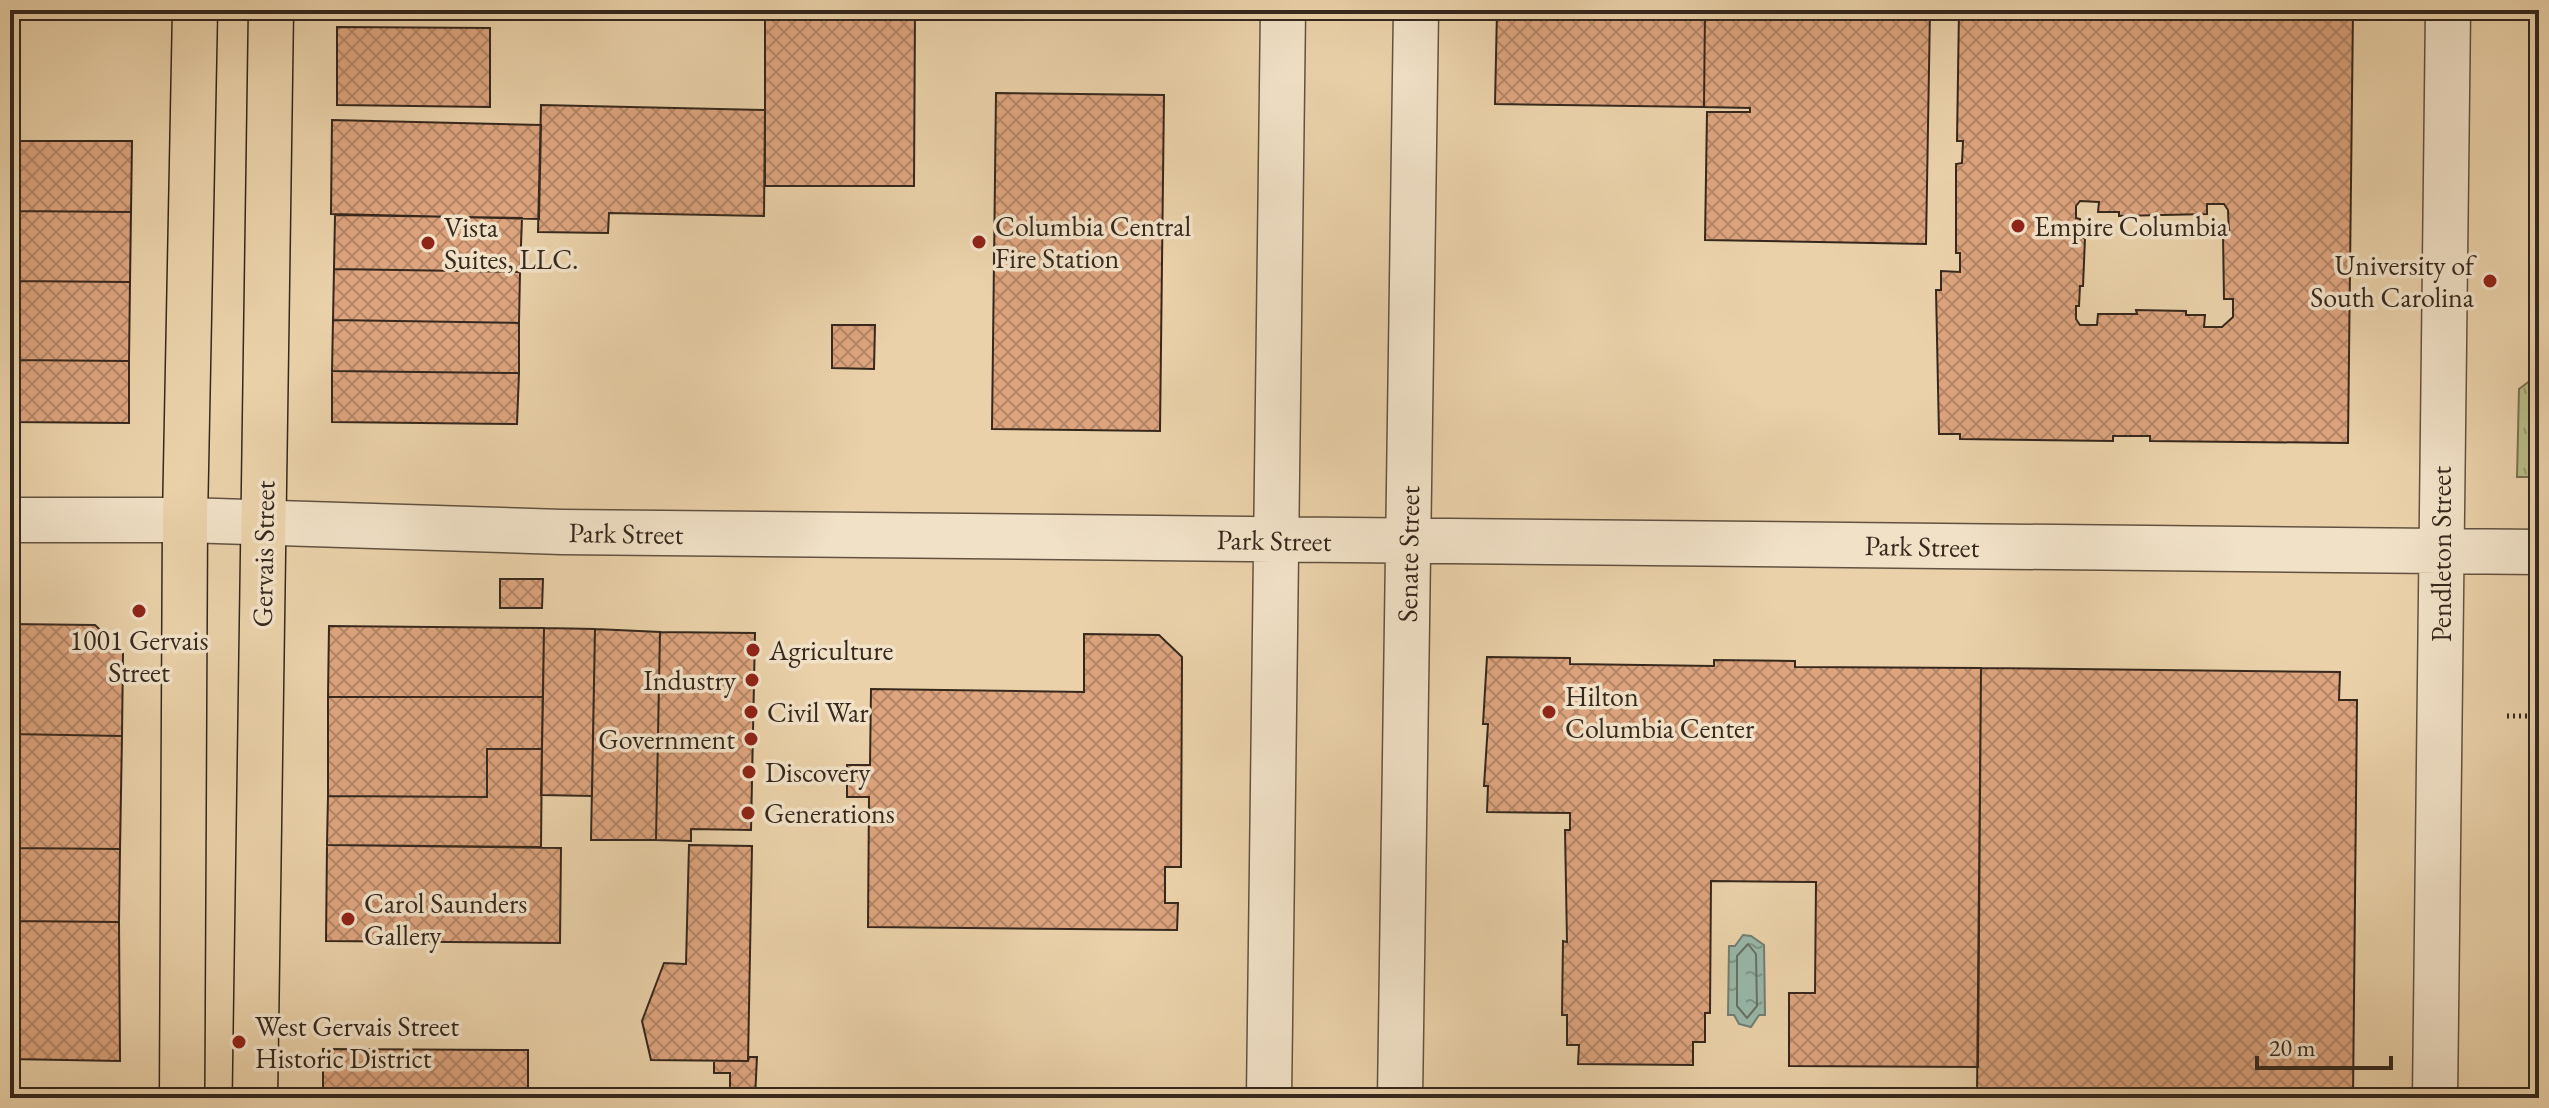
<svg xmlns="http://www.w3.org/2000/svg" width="2549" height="1108" font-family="'EB Garamond',serif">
<defs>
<pattern id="grass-tufts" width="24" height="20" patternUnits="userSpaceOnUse" patternTransform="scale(2)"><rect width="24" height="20" fill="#b8bb87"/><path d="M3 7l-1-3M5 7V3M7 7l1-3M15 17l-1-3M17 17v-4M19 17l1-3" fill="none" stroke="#96986e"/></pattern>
<pattern id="water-ripples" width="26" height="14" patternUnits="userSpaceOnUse" patternTransform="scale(2)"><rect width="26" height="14" fill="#98b7a9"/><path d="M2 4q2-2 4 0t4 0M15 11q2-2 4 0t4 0" fill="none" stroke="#7d9589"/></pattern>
<pattern id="building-cross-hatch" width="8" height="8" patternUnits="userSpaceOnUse" patternTransform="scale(2)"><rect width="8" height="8" fill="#dda47e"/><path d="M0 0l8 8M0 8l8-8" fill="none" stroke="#b48667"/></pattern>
</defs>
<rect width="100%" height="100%" fill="#ead1a9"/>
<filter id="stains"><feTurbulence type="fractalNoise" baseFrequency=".0025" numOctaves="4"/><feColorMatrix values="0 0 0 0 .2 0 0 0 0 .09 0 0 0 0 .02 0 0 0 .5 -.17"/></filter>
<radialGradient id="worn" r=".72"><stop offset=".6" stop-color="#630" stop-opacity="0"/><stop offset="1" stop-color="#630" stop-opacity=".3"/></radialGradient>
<!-- grass -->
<path fill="url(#grass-tufts)" stroke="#777252" stroke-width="2" d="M2539 374V477H2517L2519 389Z"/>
<!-- water -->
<path fill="url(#water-ripples)" stroke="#717e71" stroke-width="2" d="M1743 935 1751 936 1764 945 1765 1015H1759L1751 1027 1739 1024 1734 1015H1728L1729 946H1735Z"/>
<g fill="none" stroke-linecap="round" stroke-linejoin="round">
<!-- shore -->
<path stroke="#677063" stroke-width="2" d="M1748 944 1756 954 1757 1006 1747 1018 1737 1006V956Z"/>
</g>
<!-- building -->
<path fill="url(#building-cross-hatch)" stroke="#36281d" stroke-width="2" fill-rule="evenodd" d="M765 10 915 11 914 186H765Z
M1095 10H1223V12Z
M1497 10H1705L1704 107 1495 104Z
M1705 10H1930L1926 244 1705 240 1707 112H1750V108L1704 107Z
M1959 10H2353L2348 443 2150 441V436H2113V441L1960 439V434H1939L1936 290H1941V271L1960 272V253H1956V164L1962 163 1963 141H1957ZM2080 201 2099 202 2098 212H2119V216L2207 214V204H2224L2228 210 2229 234H2223L2224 299H2233V317L2222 327H2204L2205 315H2186V311L2136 310 2137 314H2098L2097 325H2080L2076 319V306H2079L2080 286H2083L2085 238H2080V219L2076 218V206Z
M337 27 490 28V107L337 105Z
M996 93 1164 95 1160 431 992 429Z
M541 105 765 110 764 216 609 213 608 233 538 232Z
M332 120 541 125 539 219 331 214Z
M10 141H132L131 212 10 211Z
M10 211 131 212 130 282 10 281Z
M335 215 522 218 520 272 334 269Z
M334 269 520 272 519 323 333 320Z
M10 281 130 282 129 361 10 360Z
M333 320 519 323V373L332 371Z
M832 325H875L874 369 832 368Z
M10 360 129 361V423L10 422Z
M332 371 519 373 517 424 332 422Z
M500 579H543L542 608H500Z
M10 624 95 625 123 652 122 736 10 734Z
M329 626 544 628 543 697H328Z
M544 628 595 629 592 796 541 795Z
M595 629 660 632 656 840H591Z
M660 632 755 633 751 830 691 829V841L656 840Z
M1084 634 1159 635 1182 657 1181 867H1165V903H1178L1177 930 868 927 869 797H847V765H870L871 689 1084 692Z
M1487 657 1570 658V664L1714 666V660L1795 661V667L1981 668 1978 1067 1789 1066V993H1815L1816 882 1711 881 1710 1013H1705V1042H1693V1065L1578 1064 1579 1045H1567V1015H1562L1563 941 1567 942 1565 830H1570V813L1487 812 1488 786H1484L1488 724H1483Z
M1981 668 2340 672 2339 700H2357L2353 1098H1977Z
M328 697H543L542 749H487V797L328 796Z
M10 734 122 736 120 849 10 848Z
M487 749H542L541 847 327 845 328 796 487 797Z
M327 845 561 848 560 943 326 941Z
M689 845 752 846 748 1061 651 1060 642 1021 664 963 686 964Z
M10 848 120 849 119 922 10 921Z
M10 921 119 922 120 1061 10 1059Z
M323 1049 528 1050V1098H323Z
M749 1057H757L755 1098H730V1073H714V1061H748Z
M1555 1097 1687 1098H1555Z"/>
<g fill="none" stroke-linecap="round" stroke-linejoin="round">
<!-- minor casing -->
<g stroke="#635240" stroke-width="47">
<path id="minor" d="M10 520H185L562 532 2539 552
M1269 1098 1283 10
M1400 1098 1416 10
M2435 1098 2448 10"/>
</g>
<!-- major casing -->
<g stroke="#36281d" stroke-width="47">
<path id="major" d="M182 1098 185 520 195 10
M255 1098 271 10"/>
</g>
<!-- path -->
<path stroke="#36281d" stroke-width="5" stroke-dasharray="2 4" stroke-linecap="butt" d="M2507 716H2539"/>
<!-- minor -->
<use href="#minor" stroke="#f1e1c7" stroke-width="44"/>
<!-- major -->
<use href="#major" stroke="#ead1a9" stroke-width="44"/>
</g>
<!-- markers -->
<g fill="#8f2418" stroke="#f1e1c7" stroke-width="3">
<circle cx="2018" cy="226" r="8"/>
<circle cx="979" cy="242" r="8"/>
<circle cx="428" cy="243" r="8"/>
<circle cx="2490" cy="281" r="8"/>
<circle cx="139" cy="611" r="8"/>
<circle cx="753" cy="650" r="8"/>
<circle cx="752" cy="680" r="8"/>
<circle cx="751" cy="712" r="8"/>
<circle cx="1549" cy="712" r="8"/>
<circle cx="751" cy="739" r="8"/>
<circle cx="749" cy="772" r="8"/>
<circle cx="748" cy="813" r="8"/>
<circle cx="348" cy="919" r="8"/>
<circle cx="239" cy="1042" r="8"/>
</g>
<g text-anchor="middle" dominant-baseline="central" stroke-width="7" stroke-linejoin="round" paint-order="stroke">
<!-- poi labels -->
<g font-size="28" fill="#36281d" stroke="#f1e1c7" text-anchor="start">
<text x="995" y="226">Columbia Central<tspan x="995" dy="32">Fire Station</tspan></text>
<text x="2034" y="226">Empire Columbia</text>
<text x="444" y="227">Vista<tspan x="444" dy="32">Suites, LLC.</tspan></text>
<text x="2474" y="265" text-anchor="end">University of<tspan x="2474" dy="32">South Carolina</tspan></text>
<text x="139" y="640" text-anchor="middle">1001 Gervais<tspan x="139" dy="32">Street</tspan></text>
<text x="769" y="650">Agriculture</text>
<text x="736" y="680" text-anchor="end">Industry</text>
<text x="1565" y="696">Hilton<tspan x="1565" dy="32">Columbia Center</tspan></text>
<text x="767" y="712">Civil War</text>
<text x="735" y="739" text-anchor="end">Government</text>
<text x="765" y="772">Discovery</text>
<text x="764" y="813">Generations</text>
<text x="364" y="903">Carol Saunders<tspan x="364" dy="32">Gallery</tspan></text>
<text x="255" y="1026">West Gervais Street<tspan x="255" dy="32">Historic District</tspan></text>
</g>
<!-- street labels -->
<g font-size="28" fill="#36281d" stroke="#f1e1c7">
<text transform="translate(626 533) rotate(1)">Park Street</text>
<text transform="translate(1274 540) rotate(1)">Park Street</text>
<text transform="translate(1922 546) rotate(1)">Park Street</text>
<text transform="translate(263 554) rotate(-89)">Gervais Street</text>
<text transform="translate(1408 554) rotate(-89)">Senate Street</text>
<text transform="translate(2441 554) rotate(-90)">Pendleton Street</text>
</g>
</g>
<!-- margin -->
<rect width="2549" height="1108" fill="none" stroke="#ead1a9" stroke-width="40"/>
<rect x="12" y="12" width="2525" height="1084" fill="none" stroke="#36281d" stroke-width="4"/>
<rect x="20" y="20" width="2509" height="1068" fill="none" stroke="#36281d" stroke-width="2"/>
<!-- scale -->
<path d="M2257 1056v12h134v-12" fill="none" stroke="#36281d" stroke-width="4"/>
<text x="2269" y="1056" font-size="24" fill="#36281d" stroke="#f1e1c7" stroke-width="6" paint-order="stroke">20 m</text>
<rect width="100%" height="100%" filter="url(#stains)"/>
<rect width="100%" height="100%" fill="url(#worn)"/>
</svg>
